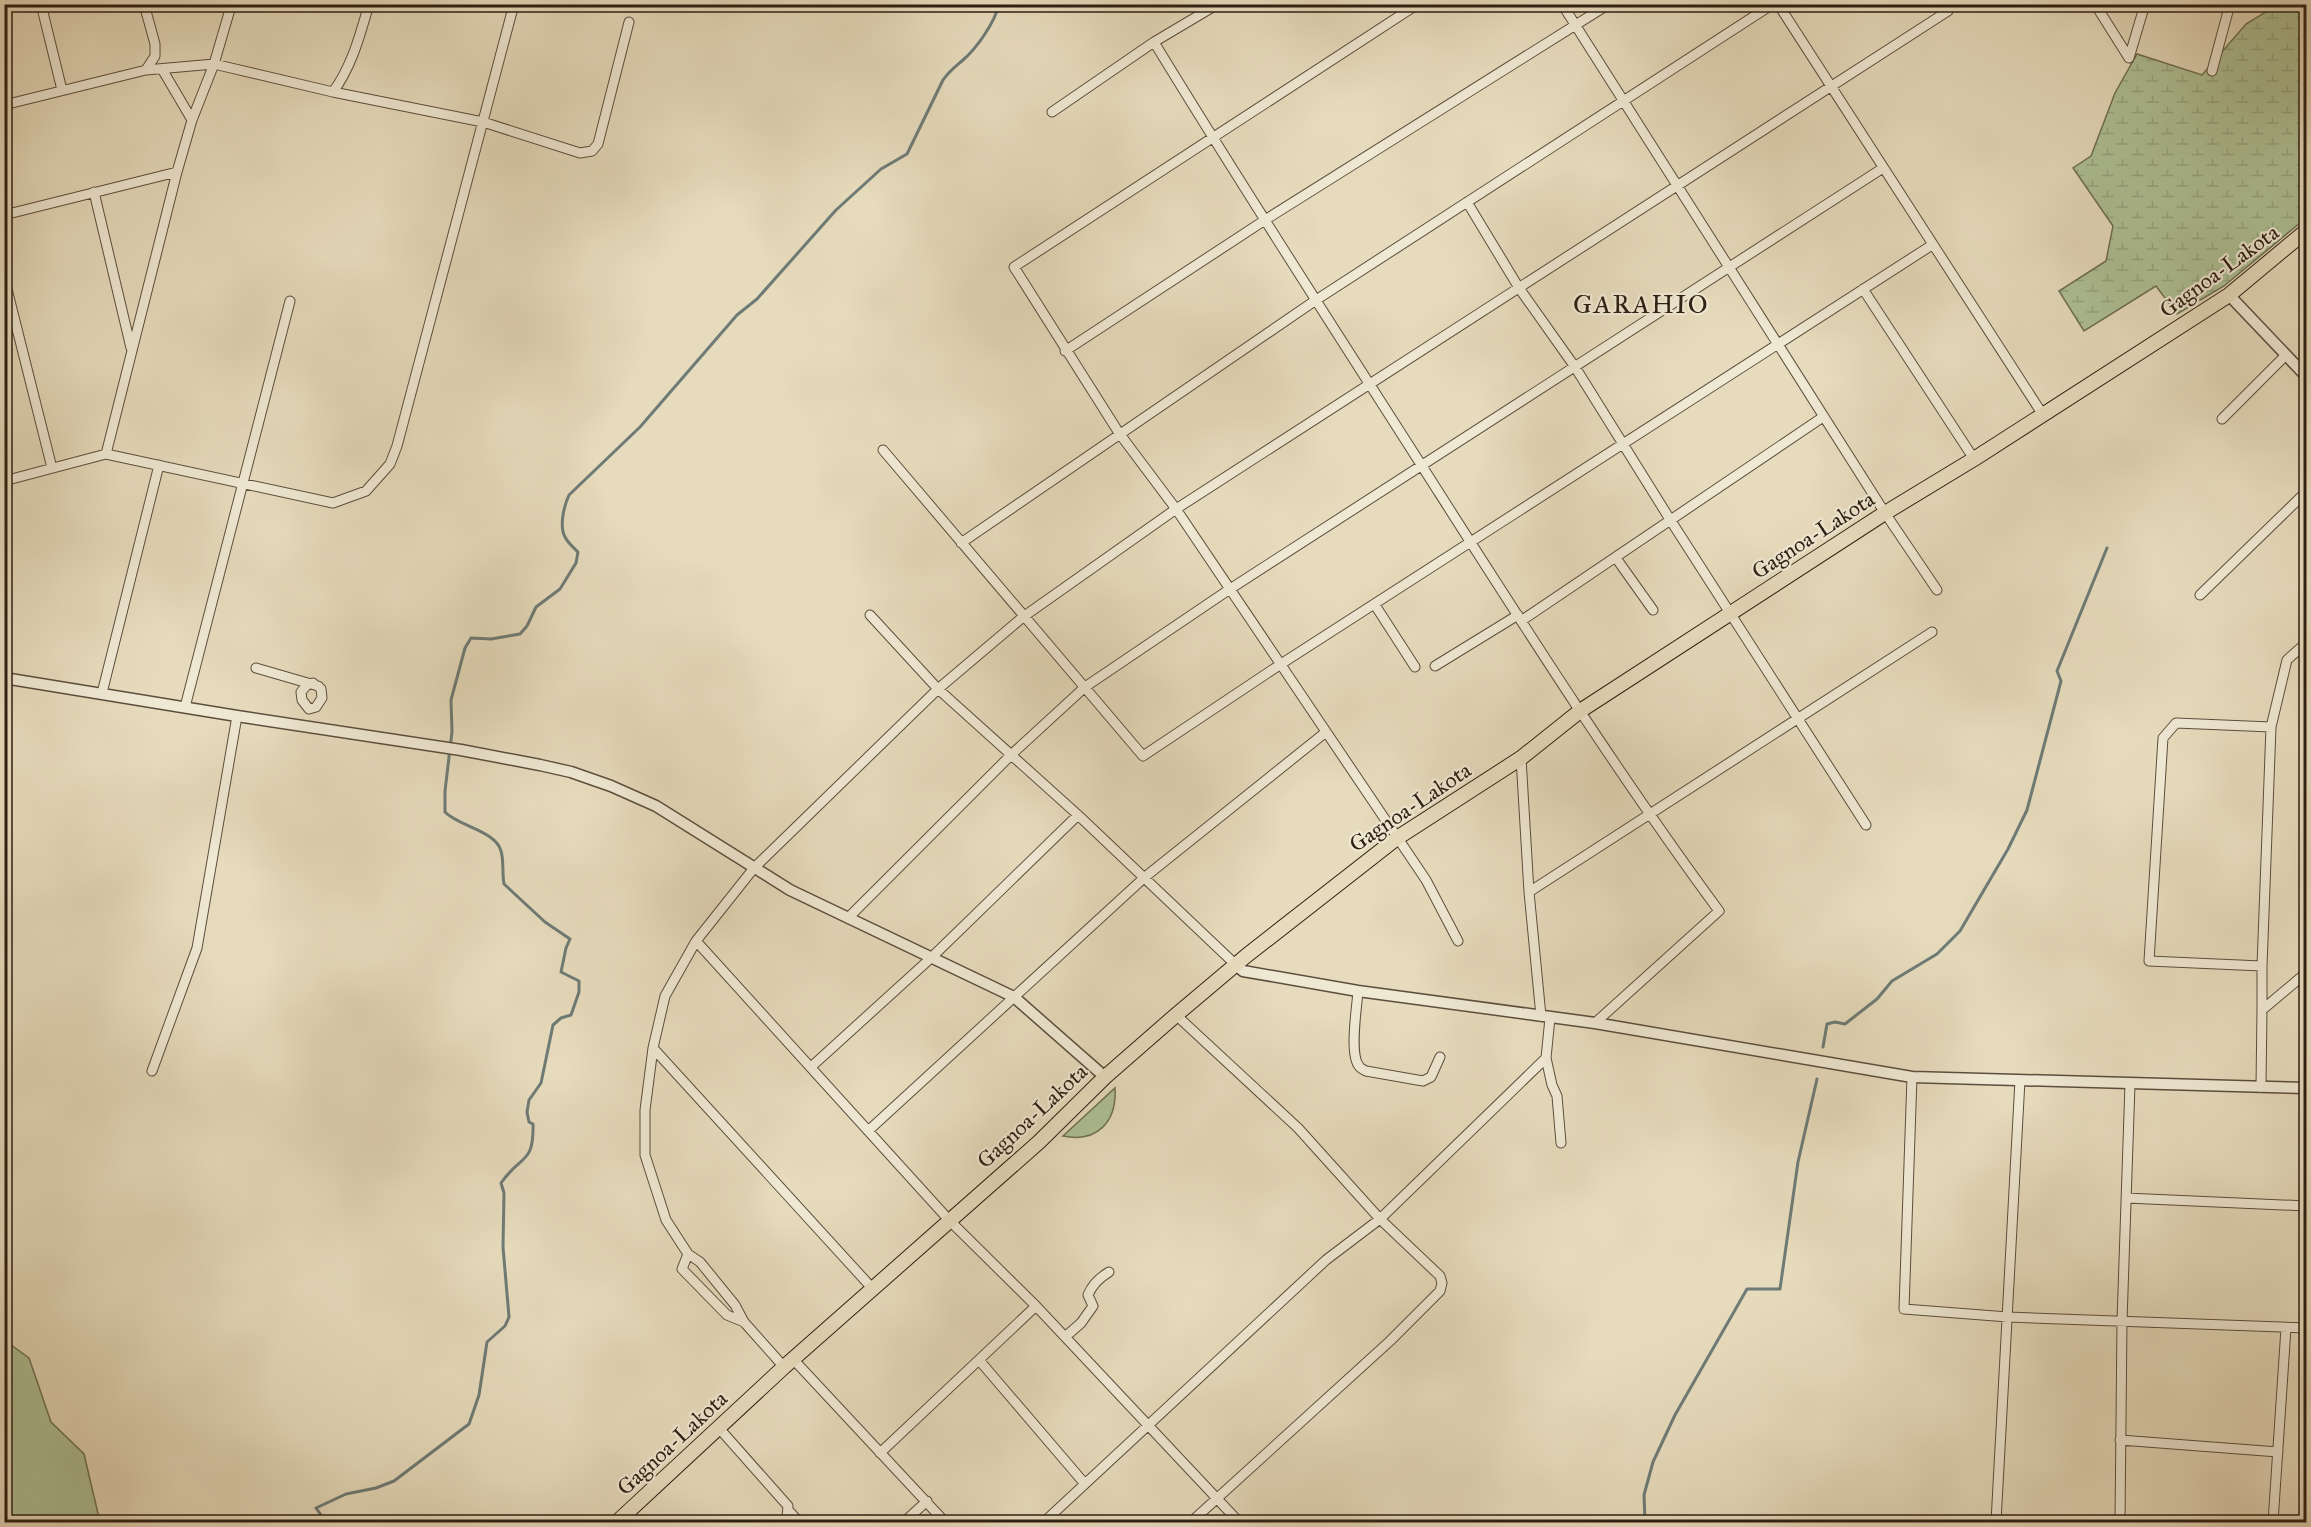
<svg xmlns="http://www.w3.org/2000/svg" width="2311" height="1527" font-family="'IM FELL Great Primer',serif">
<defs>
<pattern id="wetland-marsh" width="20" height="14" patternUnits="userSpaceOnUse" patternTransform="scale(1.5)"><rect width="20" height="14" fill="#aec196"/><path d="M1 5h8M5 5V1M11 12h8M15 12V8" fill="none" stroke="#96a580"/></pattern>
</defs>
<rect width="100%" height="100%" fill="#e6dbbc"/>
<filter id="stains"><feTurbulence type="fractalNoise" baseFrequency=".00333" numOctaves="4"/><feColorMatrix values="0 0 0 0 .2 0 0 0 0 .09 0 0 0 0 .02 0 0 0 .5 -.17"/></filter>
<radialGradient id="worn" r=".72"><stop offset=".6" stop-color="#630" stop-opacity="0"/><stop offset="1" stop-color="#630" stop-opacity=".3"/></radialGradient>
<!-- grass -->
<path fill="#aec196" stroke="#6e7054" stroke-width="1.5" d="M1115 1088C1117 1122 1097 1143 1063 1136Z
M4 1340 29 1358 51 1422 84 1454 100 1522H5Z"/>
<!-- wetland -->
<path fill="url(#wetland-marsh)" stroke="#6e7054" stroke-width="1.5" d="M2277 5H2306V218L2224 286 2177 314 2156 286 2084 331 2059 291 2106 261 2113 226 2073 168 2091 156 2115 93 2137 54 2202 75 2246 24Z"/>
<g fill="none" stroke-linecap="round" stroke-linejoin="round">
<!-- stream -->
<path stroke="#6e7b76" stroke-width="3" d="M1823 1047 1827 1024 1835 1022 1845 1024 1877 999 1892 981 1937 954 1960 931 2008 849 2027 810 2061 681 2057 671 2107 548
M326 1522 316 1508 346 1494 376 1488 394 1481 469 1424 479 1395 487 1342 505 1326 509 1317 503 1247 504 1193 501 1183C521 1154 534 1165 533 1124L529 1122 527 1112 529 1100 541 1083 553 1025 561 1018 571 1015 579 992V981L561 972 566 948 570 939 545 922 504 884C502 873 504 861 501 851 496 831 458 826 445 812V791L452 732 451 700 465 648 471 638 491 639 520 634 527 626 536 607 560 589 576 563 578 552C574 548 568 543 565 537 559 526 564 506 569 495L640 427 737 315 757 299 836 210 881 169 907 154 943 80C949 71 955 67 963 60 977 48 995 22 999 4
M1645 1522 1644 1495 1653 1462 1675 1415 1747 1289H1780L1798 1162 1817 1079"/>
<!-- minor casing -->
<g stroke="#5c4e3d" stroke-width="11">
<path id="minor" d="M41 4 62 90
M144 4 155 44V56L146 70
M1418 4 1014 267 1119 433 1176 509 1426 880 1458 941
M1562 4 1885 513 1937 590
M1778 4 2043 415
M2095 4 2129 58 2145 4
M1154 42C1238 180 1326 316 1413 452 1512 607 1610 763 1719 911L1595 1023
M162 69 192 120
M2212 71 2230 4
M333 92C352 66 360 35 369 4
M4 105 146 70 214 64 333 92 483 122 580 153 592 151 598 144 629 22
M1052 112 1154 42 1218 4
M94 192 131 348
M1467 202 1519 288 1575 367 1671 521 1866 825
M4 215 177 172
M4 277 52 468
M1863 289 1974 459
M1065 351 1265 220 1609 4
M2222 419 2286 355
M883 450 1143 756 1281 664 1932 245
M106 454 177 172 192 120 214 64 231 6
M4 481 106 454 333 503 366 491 390 464 397 446 514 4
M961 543 1316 300 1773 4
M1616 558 1653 610
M2200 595 2306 492
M1375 605 1415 667
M870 615 938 689 1078 815 1236 965
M1521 621 1823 417
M2306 643 2287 660 2271 727 2262 966V1010L2306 973
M1435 666 1518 615
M256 668 318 686 321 689 322 698 316 707 309 709
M102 693 159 465
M185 707 290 301
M309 709 302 700 301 692 307 685 313 683
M1521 758 1529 892 1541 1016
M1529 892 1932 632
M848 918 1011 755 1085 687 1230 589 1883 168
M696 941 949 1220 1036 1306 1239 1522
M2262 966 2149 961 2163 738 2176 723 2271 727
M1358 991C1357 1007 1349 1054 1359 1066 1360 1068 1364 1070 1366 1071L1423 1081 1431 1077 1440 1057
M1176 1015 1298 1128 1380 1219 1440 1276 1442 1283 1440 1291 1390 1341 1191 1522
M653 1048 872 1288
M1546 1058 1552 1085 1557 1096 1561 1143
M811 1067 932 957 1078 815
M152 1071 197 948 237 716
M1912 1077 1904 1309 2008 1317 2306 1328
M2261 1087 2262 1010
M868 1131 1145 877 1326 732
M2126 1198 2306 1206
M688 1254 682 1269 727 1315 744 1322
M1065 1337 1081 1323 1093 1306 1088 1295C1092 1285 1099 1278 1109 1272
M793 1359 945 1522
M979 1360 1085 1484
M784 1367 744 1322 735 1305 700 1262 688 1254 666 1220 645 1155V1110L653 1048 665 996 696 941 754 868 938 689 1023 617 1176 509 1948 11
M718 1427 788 1506 787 1517 782 1522
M2120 1440 2278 1452
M880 1453 1036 1306
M789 1511 799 1522
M904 1522 927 1501
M1044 1522 1326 1260 1380 1219 1546 1058 1550 1018
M1996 1522 2020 1080
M2120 1522 2122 1321 2130 1084
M2273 1522 2286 1328"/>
</g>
<!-- tertiary casing -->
<g stroke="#5c4e3d" stroke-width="13">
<path id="tertiary" d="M2229 295 2306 376
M4 678 237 716 461 750 540 765 571 772 611 786 656 806 790 890 1014 997 1105 1077
M1236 965 1243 971 1358 991 1595 1023 1912 1077 2306 1088"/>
</g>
<!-- primary casing -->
<g stroke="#2e1f13" stroke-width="16">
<path id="primary" d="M617 1522 784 1367 1039 1142 1105 1077 1176 1015 1246 956 1397 838 1521 758 1580 711 1885 513 1974 459 2229 295 2306 231"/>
</g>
<!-- minor -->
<use href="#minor" stroke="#efe8d3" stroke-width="9"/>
<!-- tertiary -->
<use href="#tertiary" stroke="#efe8d3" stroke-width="10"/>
<!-- primary -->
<use href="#primary" stroke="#e6dbbc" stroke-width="14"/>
</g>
<g text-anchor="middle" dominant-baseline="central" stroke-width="4.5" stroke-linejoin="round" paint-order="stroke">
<!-- street labels -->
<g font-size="22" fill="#2e1f13" stroke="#efe8d3">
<text transform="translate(2219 271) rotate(-36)">Gagnoa-Lakota</text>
<text transform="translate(1813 535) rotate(-33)">Gagnoa-Lakota</text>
<text transform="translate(1410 807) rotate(-34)">Gagnoa-Lakota</text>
<text transform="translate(1032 1116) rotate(-43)">Gagnoa-Lakota</text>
<text transform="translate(672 1443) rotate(-43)">Gagnoa-Lakota</text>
</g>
<!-- quarter labels -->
<g font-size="26" letter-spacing="1.5" fill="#2e1f13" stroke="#efe8d3">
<text x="1641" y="304">GARAHIO</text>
</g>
</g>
<!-- margin -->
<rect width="2311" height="1527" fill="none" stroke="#e6dbbc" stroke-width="24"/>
<rect x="6" y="6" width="2299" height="1515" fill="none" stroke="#2e1f13" stroke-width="3"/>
<rect x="12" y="12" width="2287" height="1503" fill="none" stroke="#2e1f13" stroke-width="1.5"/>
<rect width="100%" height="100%" filter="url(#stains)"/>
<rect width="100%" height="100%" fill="url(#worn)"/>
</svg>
